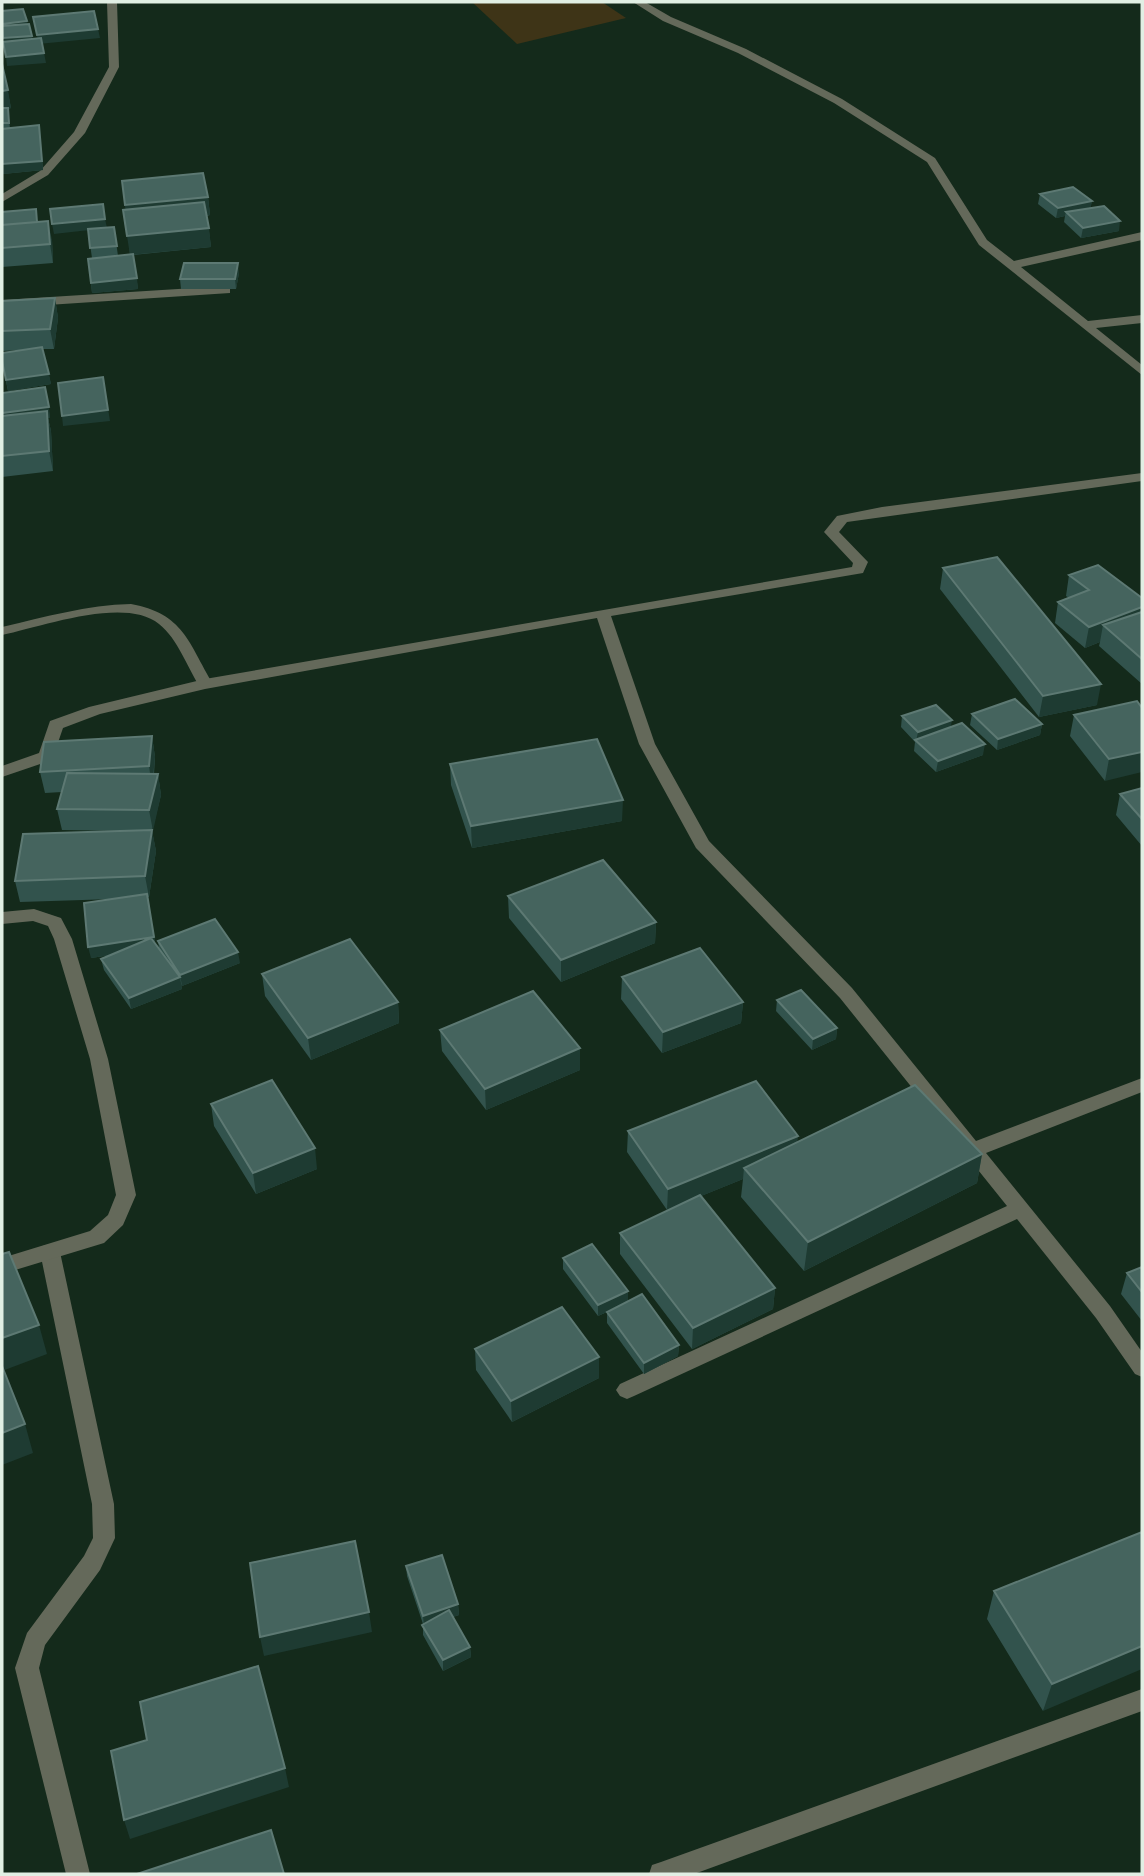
<svg xmlns="http://www.w3.org/2000/svg" width="1144" height="1876" font-family="'Alegreya Sans',sans-serif">
<rect width="100%" height="100%" fill="#142a1b"/>
<!-- green -->
<path fill="#3e3417" d="M472 2H602L626 18 517 44Z"/>
<g fill="none" stroke-linecap="round" stroke-linejoin="round">
<!-- service -->
<path fill="#64695a" fill-rule="evenodd" d="M131 604C184 614 188 642 213 684L210 687H200C187 667 178 639 159 624 125 596 41 627 2 635V627C45 617 87 605 131 604Z
M50 1244 57 1246 60 1252 114 1504 115 1538 100 1570 45 1645 39 1668 90 1874H66L15 1668 27 1633 84 1556 93 1538 92 1504 40 1252 43 1246Z"/>
<!-- minor -->
<path fill="#64695a" fill-rule="evenodd" d="M107 2H117L119 67 85 133 48 175 2 202V194L40 171 74 132 109 67Z
M633 2H645L671 17 746 49 842 99 935 158 987 240 1014 261 1142 232V240L1021 267 1088 321 1142 315V323L1096 328 1142 365V375L979 245 927 162 834 103 738 53 663 21Z
M226 286 230 287V293L2 308V300Z
M1142 473V481L847 522 839 532 868 562 863 573 611 616 655 744 709 841 852 988 976 1141 1142 1078V1092L986 1153 1110 1306 1142 1352V1377L1135 1374 1096 1318 1017 1219 634 1396 627 1399 620 1396 616 1390 620 1384 1007 1206 840 998 696 848 639 744 597 618 205 689 100 714 63 728 52 760 2 777V766L39 753 50 721 89 707 205 679 852 567 853 563 824 532 837 516 882 507Z
M34 909 61 918 72 939 108 1059 136 1195 123 1225 104 1243 2 1274V1258L90 1231 108 1215 116 1195 90 1059 54 939 48 926 33 921 2 924V912Z
M1142 1689V1711L694 1874H649L652 1865 661 1862Z"/>
</g>
<!-- wall -->
<path fill="#32534d" d="M2 64 11 108 8 109 10 128 39 125 43 170 3 174 2 165Z
M122 181 208 197 210 215 207 216 211 247 133 255 138 289 92 293 91 283 92 258 88 230 54 234 114 227 118 256 130 255 126 210Z
M1040 194 1092 201 1090 208 1119 231 1081 238 1064 222 1065 216 1056 218 1038 204Z
M2 212 38 222 52 240 53 263 2 267Z
M239 273 236 289H181L180 279Z
M55 298 58 318 54 349H42L51 384 8 391 2 362 21 350 2 351V301Z
M45 387 50 418H48L51 431 53 471 2 477V393Z
M943 568 1097 705 1039 717 940 589Z
M1069 575 1142 598V684L1099 646 1100 642 1085 648 1055 623 1058 602 1069 598 1066 596Z
M1142 708 1105 781 1070 736 1074 715Z
M972 714 1042 724 1040 735 997 750 970 725Z
M902 716 951 727 983 755 936 772 914 751 915 742 901 727Z
M152 736 155 757 154 774H158L161 795 152 831 156 851 149 897H148L155 943 159 949 158 941 240 963 182 986 181 984 182 989 131 1009 104 970 101 959 111 955 91 958 114 899 20 902 15 881 125 831 62 830 57 809 62 792 45 793 40 772Z
M450 764 622 821 472 848 451 785Z
M1142 788V846L1116 815 1120 794Z
M508 896 656 922 655 943 561 982 509 918Z
M262 974 398 1002 399 1023 311 1060 265 996Z
M622 977 743 1002 741 1023 662 1053 621 999Z
M777 1000 837 1028 836 1039 812 1050 776 1011Z
M440 1030 580 1048V1070L486 1110 442 1051Z
M211 1104 317 1169 256 1194 214 1126Z
M628 1131 797 1142 982 1154 977 1183 804 1271 741 1197 743 1179 701 1196 775 1288 773 1309 692 1349 620 1254V1233L687 1202 667 1210 627 1152Z
M563 1258 628 1291V1301L679 1345 678 1356 644 1374 607 1323V1312L598 1316 563 1269Z
M1142 1267V1321L1121 1294 1127 1273Z
M475 1349 599 1378 512 1422 476 1370Z
M1142 1532 1043 1711 987 1619 994 1591Z
M406 1566 458 1604 459 1615 453 1617 470 1647 471 1657 443 1671 423 1635V1624L407 1576Z"/>
<!-- shaded-wall -->
<path fill="#1e3b32" d="M27 21 29 31 2 34V24Z
M98 29 100 38 38 44 37 35Z
M32 36 33 45 5 48 3 38Z
M44 53 46 63 7 66 6 57Z
M8 90 11 108 8 109 10 132 9 123 2 110V91Z
M39 125 43 170 3 174 2 164Z
M208 197 210 215 128 224 125 205Z
M1092 201 1090 211 1066 212 1065 216 1056 218 1058 208Z
M105 219 107 228 54 234 52 224Z
M48 221 52 240 53 263 50 244Z
M1120 221 1119 231 1081 238 1083 228Z
M209 228 211 247 130 255 127 236Z
M238 263 239 273 236 289 235 279Z
M137 278 138 289 92 293 91 283Z
M55 298 58 318 54 349 50 329Z
M49 374 51 384 8 391 6 380Z
M103 377 110 421 63 426 62 416Z
M49 407 50 418H48L51 431 53 471 49 451 2 424V413Z
M1142 607V626L1103 625 1100 642 1085 648 1089 627Z
M1101 684 1097 705 1039 717 1043 696Z
M952 720 950 731 916 741 918 732Z
M1042 724 1040 735 997 750 998 739Z
M152 736 155 757 152 787 149 766Z
M985 744 983 755 936 772 938 761Z
M1142 752V772L1105 781 1109 759Z
M158 774 161 795 153 831 149 810Z
M623 800 622 821 472 848 471 826Z
M152 830 156 851 149 897 145 876Z
M147 894 156 948 91 958 88 947Z
M656 922 655 943 561 982V960Z
M238 952 240 963 182 986 180 975Z
M180 977 182 989 131 1009 129 998Z
M398 1002 399 1023 311 1060 308 1038Z
M743 1002 741 1023 662 1053 663 1032Z
M837 1028 836 1039 812 1050 813 1039Z
M580 1048V1070L486 1110 485 1089Z
M798 1136 796 1158 744 1168 743 1179 667 1210 668 1189Z
M315 1148 317 1169 256 1194 253 1173Z
M982 1154 977 1183 804 1271 808 1242Z
M775 1288 773 1309 692 1349 693 1328Z
M628 1291V1302L598 1316V1305Z
M39 1325 47 1354 2 1371V1338Z
M679 1345 678 1356 644 1374V1363Z
M599 1357V1378L512 1422 511 1401Z
M25 1424 33 1453 2 1465V1433Z
M458 1604 459 1615 424 1626 423 1616Z
M369 1612 372 1632 264 1656 260 1637Z
M1142 1646V1669L1043 1711 1052 1684Z
M470 1647 471 1657 443 1671V1660Z
M285 1768 289 1787 130 1839 124 1820Z"/>
<!-- building -->
<path fill="#45645e" stroke="#5d7973" stroke-width="2" d="M23 9 27 21 2 24V11Z
M94 11 98 29 37 35 33 17Z
M29 24 32 36 3 38 2 26Z
M41 38 44 53 6 57 3 42Z
M2 64 8 90 2 91Z
M2 108H8L9 123H2Z
M39 125 42 161 2 164V129Z
M203 173 208 197 125 205 122 181Z
M1073 187 1092 201 1058 208 1040 194Z
M204 202 209 228 127 236 123 210Z
M103 204 105 219 52 224 50 209Z
M1104 206 1120 221 1083 228 1066 212Z
M36 209 37 222 2 225V212Z
M48 221 50 244 2 248V225Z
M114 227 117 246 90 248 88 229Z
M133 254 137 278 91 283 88 259Z
M184 263H238L235 279H180Z
M55 298 50 329 2 331V301Z
M42 347 49 374 6 380 2 361V353Z
M103 377 108 410 62 416 58 383Z
M45 387 49 407 2 413V393Z
M47 411 49 451 2 456V416Z
M997 557 1101 684 1043 696 943 568Z
M1098 565 1142 598V607L1089 627 1058 602 1089 590 1069 575Z
M1142 612V659L1103 625Z
M1015 699 1042 724 998 739 972 714Z
M1137 701 1142 708V752L1109 759 1074 715Z
M936 705 952 720 918 732 902 716Z
M962 723 985 744 938 761 915 740Z
M152 736 149 766 40 772 44 742Z
M597 739 623 800 471 826 450 764Z
M67 773 158 774 149 810 57 809Z
M1142 788V819L1120 794Z
M152 830 145 876 15 881 23 834Z
M603 860 656 922 561 960 508 896Z
M147 894 154 937 88 947 84 903Z
M215 919 238 952 180 975 158 941Z
M151 938 180 977 129 998 101 959Z
M350 939 398 1002 308 1038 262 974Z
M700 948 743 1002 663 1032 622 977Z
M801 990 837 1028 813 1039 777 1000Z
M533 991 580 1048 485 1089 440 1030Z
M272 1080 315 1148 253 1173 211 1104Z
M756 1081 798 1136 668 1189 628 1131Z
M915 1085 982 1154 808 1242 744 1168Z
M700 1195 775 1288 693 1328 620 1233Z
M592 1244 628 1291 598 1305 563 1258Z
M9 1252 39 1325 2 1338V1254Z
M1142 1267V1292L1127 1273Z
M642 1294 679 1345 644 1363 607 1312Z
M562 1307 599 1357 511 1401 475 1349Z
M2 1366 25 1424 2 1433Z
M1142 1532V1646L1052 1684 994 1591Z
M355 1541 369 1612 260 1637 250 1563Z
M442 1555 458 1604 423 1616 406 1566Z
M449 1610 470 1647 443 1660 422 1625Z
M258 1666 285 1768 124 1820 111 1751 147 1740 140 1702Z
M271 1830 284 1874H137Z"/>
<!-- border -->
<rect width="1144" height="1876" fill="none" stroke="#e1efe4" stroke-width="7"/>
</svg>
